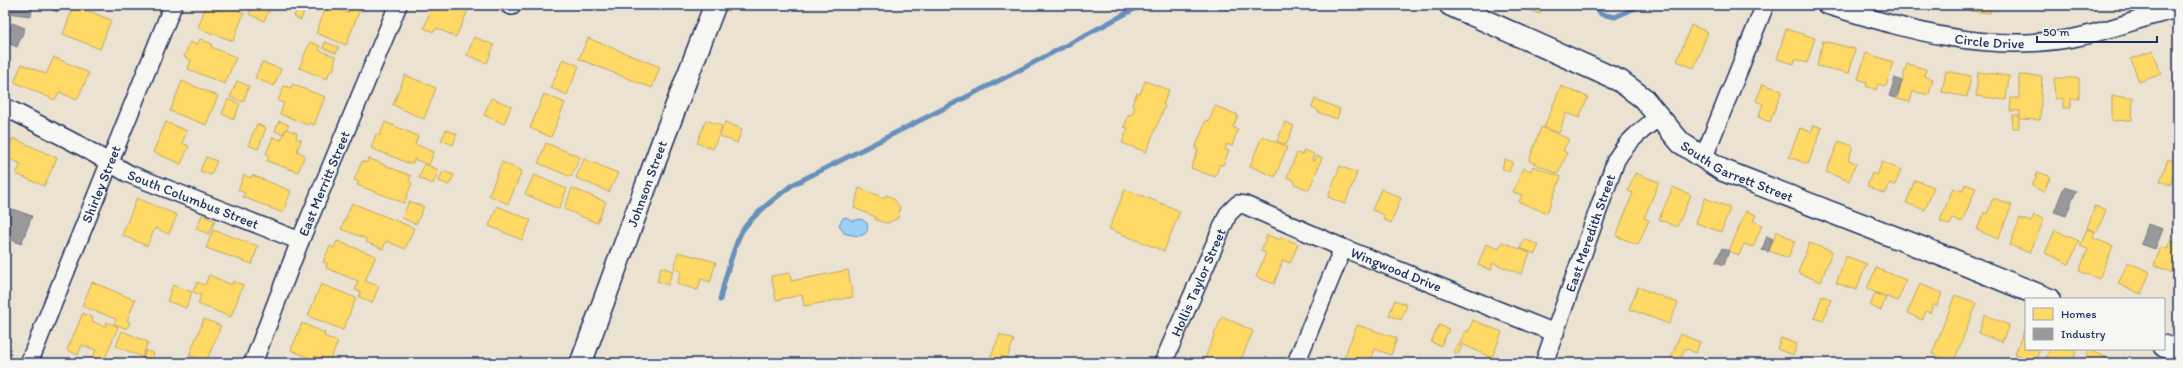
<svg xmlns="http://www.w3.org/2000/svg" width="2183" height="368" font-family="Itim,sans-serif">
<rect width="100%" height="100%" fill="#ebe2d2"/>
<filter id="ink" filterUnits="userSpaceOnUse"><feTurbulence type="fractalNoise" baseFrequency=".025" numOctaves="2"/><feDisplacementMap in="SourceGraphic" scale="8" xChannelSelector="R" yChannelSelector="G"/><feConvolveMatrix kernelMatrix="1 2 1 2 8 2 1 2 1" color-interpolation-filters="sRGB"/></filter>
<g filter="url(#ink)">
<!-- water -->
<path fill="#99d0f8" stroke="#6790ba" d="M846 217 852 221 861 219 867 223C871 240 854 236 844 233L839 225 843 218Z
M1380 359H1394L1398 363H1377Z"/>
<!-- homes -->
<path fill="#ffd966" stroke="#bba664" d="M74 5 111 20 100 49 63 34Z
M253 5H272L264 21 249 14Z
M327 5 348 13 351 5 360 9 346 45 316 33Z
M436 5H457L468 10 456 37 436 28 434 32 424 28 431 9H434Z
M1525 5H1543L1539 14 1524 7Z
M1970 5H1991L1990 13 1970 11Z
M206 6 223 12 226 6 244 13 233 41 198 28Z
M297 8 304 11 301 20 294 17Z
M1691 25 1708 32 1694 68 1677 61Z
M1786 29 1815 38 1807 63 1795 59 1794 64 1777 59Z
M474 37 494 45 487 63 467 55Z
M588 38 660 67 652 88 579 59Z
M200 39 212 44 211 47 236 57 225 84 188 69 191 60 184 57 190 42 197 45Z
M1823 41 1855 49 1849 73 1817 66Z
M310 42 320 46 319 50 336 57 333 72 330 71 327 79 299 68Z
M325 42 339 47 336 53 323 48Z
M2153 51 2161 74 2139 82 2131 59Z
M1866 53 1893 62 1886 86 1878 84 1876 90 1866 86 1867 82 1858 79Z
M54 57 89 73 77 100 59 92 55 100 14 82 22 64 46 74Z
M563 59 579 66 567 95 551 88Z
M262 62 281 69 274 86 255 78Z
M1907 64 1926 69 1924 76 1933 79 1929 95 1913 91 1910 102 1897 99Z
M1946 71 1971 76 1967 97 1942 92Z
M1978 72 2009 76 2006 100 1976 96Z
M405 75 436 88 424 119 393 105Z
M2019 75 2042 76 2040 120 2020 119V111H2010L2011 98H2019Z
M2054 78H2079V99H2071V108H2063V98L2055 99Z
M182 81 218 96 206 125 170 111Z
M237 81 249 86 243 102 230 97Z
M1145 81 1169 90 1163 105 1165 106 1146 152 1122 143 1128 128 1124 127 1129 114 1132 115 1135 107 1132 105 1137 93 1140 94Z
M292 84 325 97 314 125 309 123 308 125 280 114 284 103 278 101 284 86 291 88Z
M1763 84 1782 91 1770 122 1758 117 1763 104 1756 101Z
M1561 86 1588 97 1579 118 1566 113 1559 133 1544 127Z
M544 94 565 103 551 137 530 128Z
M2112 96 2133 97 2132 120 2112 121Z
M491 98 511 106 504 124 484 115Z
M228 99 240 104 234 119 222 114Z
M1315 99 1340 109 1337 119 1318 112V110L1312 107Z
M1215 106 1238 115 1233 128 1238 129 1232 146 1227 144 1225 150 1229 151 1223 165 1220 164 1215 177 1191 168 1198 150 1195 149 1206 120 1209 121Z
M2012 115H2019V128H2013Z
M706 120 722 126 713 149 697 143Z
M279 121 289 125 282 134 275 131Z
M166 122 187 131 182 143 189 146 181 164 153 152Z
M385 122 418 136 415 144 434 152 429 165 414 159 413 163H408L371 148 376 134 380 135Z
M725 122 742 129 737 143 720 136Z
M1285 122 1294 126 1286 145 1277 141Z
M257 124 266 128 258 149 248 145Z
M1814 125 1822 128 1808 164 1789 157 1800 128 1811 132Z
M1541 127 1569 139 1563 151 1567 153 1558 174 1529 161Z
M286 129 297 133 296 138 301 140 297 151 305 155 298 172 267 161 269 156 266 154 273 137 281 140Z
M446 130 457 134 453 145 441 140Z
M1262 136 1287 147 1275 177 1250 166Z
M13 138 57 158 44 186 16 174 21 164 5 157Z
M1839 141 1853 146 1848 160 1856 163 1849 181 1826 172Z
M546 143 580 157 571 177 538 163Z
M1304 150 1314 154 1312 160 1315 161 1317 156 1322 158 1309 190 1294 184 1295 181 1287 177 1297 153 1302 155Z
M206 157 217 161 211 175 200 171Z
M368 158 411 176 409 181 412 183 404 203 357 185 359 182 354 180 362 161 367 163Z
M584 159 618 173 609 192 576 178Z
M1505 159 1513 162 1509 172 1502 168Z
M2168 159 2178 163 2170 185 2160 181Z
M502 162 522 171 508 204 489 195Z
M1882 162 1901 170 1895 185 1890 183 1885 194 1867 186 1872 173 1877 175Z
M424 164 439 170 433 184 419 178Z
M1340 166 1357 173 1345 204 1328 197Z
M1533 166 1561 177 1547 213 1519 202 1522 195 1513 192 1523 168 1531 171Z
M443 171 454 175 449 185 439 181Z
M2038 172 2050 177 2044 192 2032 186Z
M1635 173 1659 182 1644 218 1649 220 1638 245 1616 236 1633 193 1628 191Z
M244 175 251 178 252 175 291 191 283 213 243 197 245 193 238 190Z
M534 175 567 189 559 209 525 194Z
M1915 180 1934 187 1925 210 1906 203Z
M1965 184 1976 188 1962 222 1953 218 1950 225 1940 221 1953 188 1963 191Z
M1673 187 1691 195 1677 227 1659 219Z
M572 188 606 202 597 223 564 209Z
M859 188 885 198 886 195 893 198 900 207 898 218 888 223 882 222 875 219 876 217 854 208Z
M1125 189 1180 211 1164 251 1109 229Z
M1381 189 1401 198 1391 223 1383 219 1384 215 1372 210Z
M137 198 177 215 169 234 155 228 147 246 122 235Z
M1705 198 1730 208 1721 232 1696 223Z
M1993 198 2012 205 1998 239 1977 230 1984 212 1987 214Z
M409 201 424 207 416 224 402 218Z
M352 203 414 228 405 249 386 241 383 249 366 242 367 239 341 229Z
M497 206 531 220 522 240 489 226Z
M2095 206 2106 210 2097 232 2087 228Z
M1746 211 1756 215 1753 221 1762 225 1753 247 1744 244 1739 255 1729 251Z
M202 215 215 221 209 234 196 229Z
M2034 215 2044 219 2030 253 2010 245 2020 218 2031 222Z
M2087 229 2095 232 2093 238 2113 246 2099 279 2079 271 2088 249 2080 246Z
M213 230 258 246 252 264 206 248Z
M2055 230 2079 241 2069 264 2045 253Z
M1777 231 1795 241 1788 258 1769 251Z
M1267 235 1281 240 1282 237 1298 244 1290 263 1283 260 1274 284 1256 277 1266 253 1261 251Z
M1524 239 1539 245 1535 254 1520 248Z
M337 241 376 256 365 281 379 286 372 303 359 297 361 292 355 290 358 281 326 268 327 263 323 262 330 246 334 248Z
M2170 241 2178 244V275L2154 265 2161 247 2167 249Z
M1502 242 1530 253 1521 274 1493 263 1491 270 1478 265 1486 244 1499 249Z
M1809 243 1832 251 1821 282 1798 273Z
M678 252 716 262 710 282 701 279 698 290 677 284 681 271 674 269Z
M1846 256 1867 264 1856 290 1836 283Z
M2128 262 2150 272 2141 294 2118 284Z
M661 267 673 271 668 285 657 281Z
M1876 268 1906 280 1898 301 1867 289Z
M848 270 853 297 804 306 802 295 776 300 771 276 790 273 791 281Z
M209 275 232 285 233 281 243 285 231 317 198 304 201 295 193 292 197 282 205 285Z
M92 282 135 300 127 321 130 322 127 329 114 324 116 319 82 306Z
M321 284 356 298 343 330 308 316Z
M1920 284 1942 293 1937 306 1933 305 1930 313 1926 311 1922 320 1907 313Z
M173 285 192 292 186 308 167 301Z
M1638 287 1678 303 1669 324 1629 309Z
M1875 293 1886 298 1881 310 1870 306Z
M1955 295 1977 303 1953 363H1940L1942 358 1932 354Z
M1822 296 1831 299 1823 321 1814 318Z
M1395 300 1407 305 1401 320 1389 315Z
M83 313 93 318 92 321 105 327 107 322 118 327 103 363 92 360 96 350 82 345 78 355 67 350Z
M1985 315 2009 325 2002 342 1978 333Z
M1222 316 1253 331 1240 362 1236 360 1235 363H1203Z
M204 319 221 326 206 362 189 355Z
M1473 320 1502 332 1492 358 1460 343 1465 331 1468 332Z
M302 323 325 333 324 336 338 342 329 362 315 356 314 360 291 350Z
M1357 325 1397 338 1391 355 1375 349 1370 363H1350L1343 360Z
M1439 325 1449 329 1441 346 1431 342Z
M2024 330 2026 331V349H2040L2035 362 2015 354Z
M122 331 148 342 142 357 116 346Z
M1000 334 1014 340 1007 358 1001 356 997 363H988Z
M1680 334 1700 342 1696 353 1685 348 1679 363H1676L1670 361Z
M1781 338 1797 344 1793 355 1777 349Z
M1457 344 1462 346 1458 354 1453 352Z
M2050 349H2077L2072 363H2057L2046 359Z
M146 350 154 354 150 362 152 363H141Z
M2089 350 2109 359 2107 363H2083Z
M170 359 182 363H169Z"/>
<!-- industry -->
<path fill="#999" stroke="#737987" d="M9 5H33L31 16 7 13Z
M43 5H60L57 12Z
M12 23 25 28 17 47 5 42Z
M1895 78 1902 81 1896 98 1889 96Z
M2064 187 2076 191 2066 216 2054 212Z
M12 209 32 216 21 244 5 237V228Z
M2148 224 2163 229 2155 249 2141 244Z
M1767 236 1773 239 1768 252 1762 250Z
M1722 248 1729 251 1724 265 1716 262Z"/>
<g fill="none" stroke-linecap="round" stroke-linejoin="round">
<!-- stream -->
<path stroke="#6790ba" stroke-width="5" d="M1168 5 1260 8 1294 5
M1595 5 1601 14 1615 17 1642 5
M720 300C723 285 736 238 744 228 757 211 776 198 792 185L1016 72 1142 5"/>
<!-- minor casing -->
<g stroke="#1b2f5e" stroke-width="20">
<g id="minor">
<path d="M509 5 512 6"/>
<path id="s1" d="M1826 5C1909 30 1985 54 2073 38 2109 31 2142 17 2178 9"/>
<path id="s2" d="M5 107 81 146 129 174 300 241"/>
<path d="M1703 159 1765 5"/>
<path id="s3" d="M29 363 173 5"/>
<path id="s4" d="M253 363 300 241 398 5"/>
<path id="s5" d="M1163 363 1228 214 1238 204 1245 205 1343 248 1555 333"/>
<path d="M1296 363 1343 248"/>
<path id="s6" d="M1544 363 1616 160C1627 141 1642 130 1659 117"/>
</g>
</g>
<!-- tertiary casing -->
<g stroke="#1b2f5e" stroke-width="24">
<g id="tertiary">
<path id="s7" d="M1450 5 1620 81 1643 98 1681 143 1722 170 1946 257 2049 299"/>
<path d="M2164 346 2178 352"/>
<path id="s8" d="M581 363 663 140 715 5"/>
</g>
</g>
<!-- minor -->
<use href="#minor" stroke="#f6f6f2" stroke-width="17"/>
<!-- tertiary -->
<use href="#tertiary" stroke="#f6f6f2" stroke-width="21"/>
</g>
</g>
<g text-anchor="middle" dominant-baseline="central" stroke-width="4" stroke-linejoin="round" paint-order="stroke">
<!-- street labels -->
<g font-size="14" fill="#1b2f5e" stroke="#f6f6f2">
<text stroke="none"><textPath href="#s1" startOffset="168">Circle Drive</textPath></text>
<text stroke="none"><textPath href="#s7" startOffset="337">South Garrett Street</textPath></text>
<text stroke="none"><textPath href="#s4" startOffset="193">East Merritt Street</textPath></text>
<text stroke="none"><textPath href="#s8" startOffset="191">Johnson Street</textPath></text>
<text stroke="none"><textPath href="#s3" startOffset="193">Shirley Street</textPath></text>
<text stroke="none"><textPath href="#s2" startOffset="210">South Columbus Street</textPath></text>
<text stroke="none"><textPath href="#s6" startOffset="138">East Meredith Street</textPath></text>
<text stroke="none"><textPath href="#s5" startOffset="348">Wingwood Drive</textPath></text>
<text stroke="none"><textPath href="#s5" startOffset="88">Hollis Taylor Street</textPath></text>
</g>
</g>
<!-- margin -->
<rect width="2183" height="368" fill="none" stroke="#f6f6f2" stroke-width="20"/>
<rect x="10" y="10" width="2163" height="348" fill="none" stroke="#1b2f5e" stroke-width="1.5" filter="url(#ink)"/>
<!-- legend -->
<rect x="2025" y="298" width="140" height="52" fill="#f6f6f2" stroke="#9ea6b7"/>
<rect x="2033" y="308" width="20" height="12" fill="#ffd966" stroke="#9ea6b7"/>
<text x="2061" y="318" font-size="12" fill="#1b2f5e">Homes</text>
<rect x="2033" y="328" width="20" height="12" fill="#999999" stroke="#9ea6b7"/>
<text x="2061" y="338" font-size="12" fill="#1b2f5e">Industry</text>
<!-- scale -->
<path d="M2037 36v6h120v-6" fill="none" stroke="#1b2f5e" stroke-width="2"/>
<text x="2043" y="36" font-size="12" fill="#1b2f5e" stroke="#f6f6f2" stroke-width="3" paint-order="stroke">50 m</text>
</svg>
